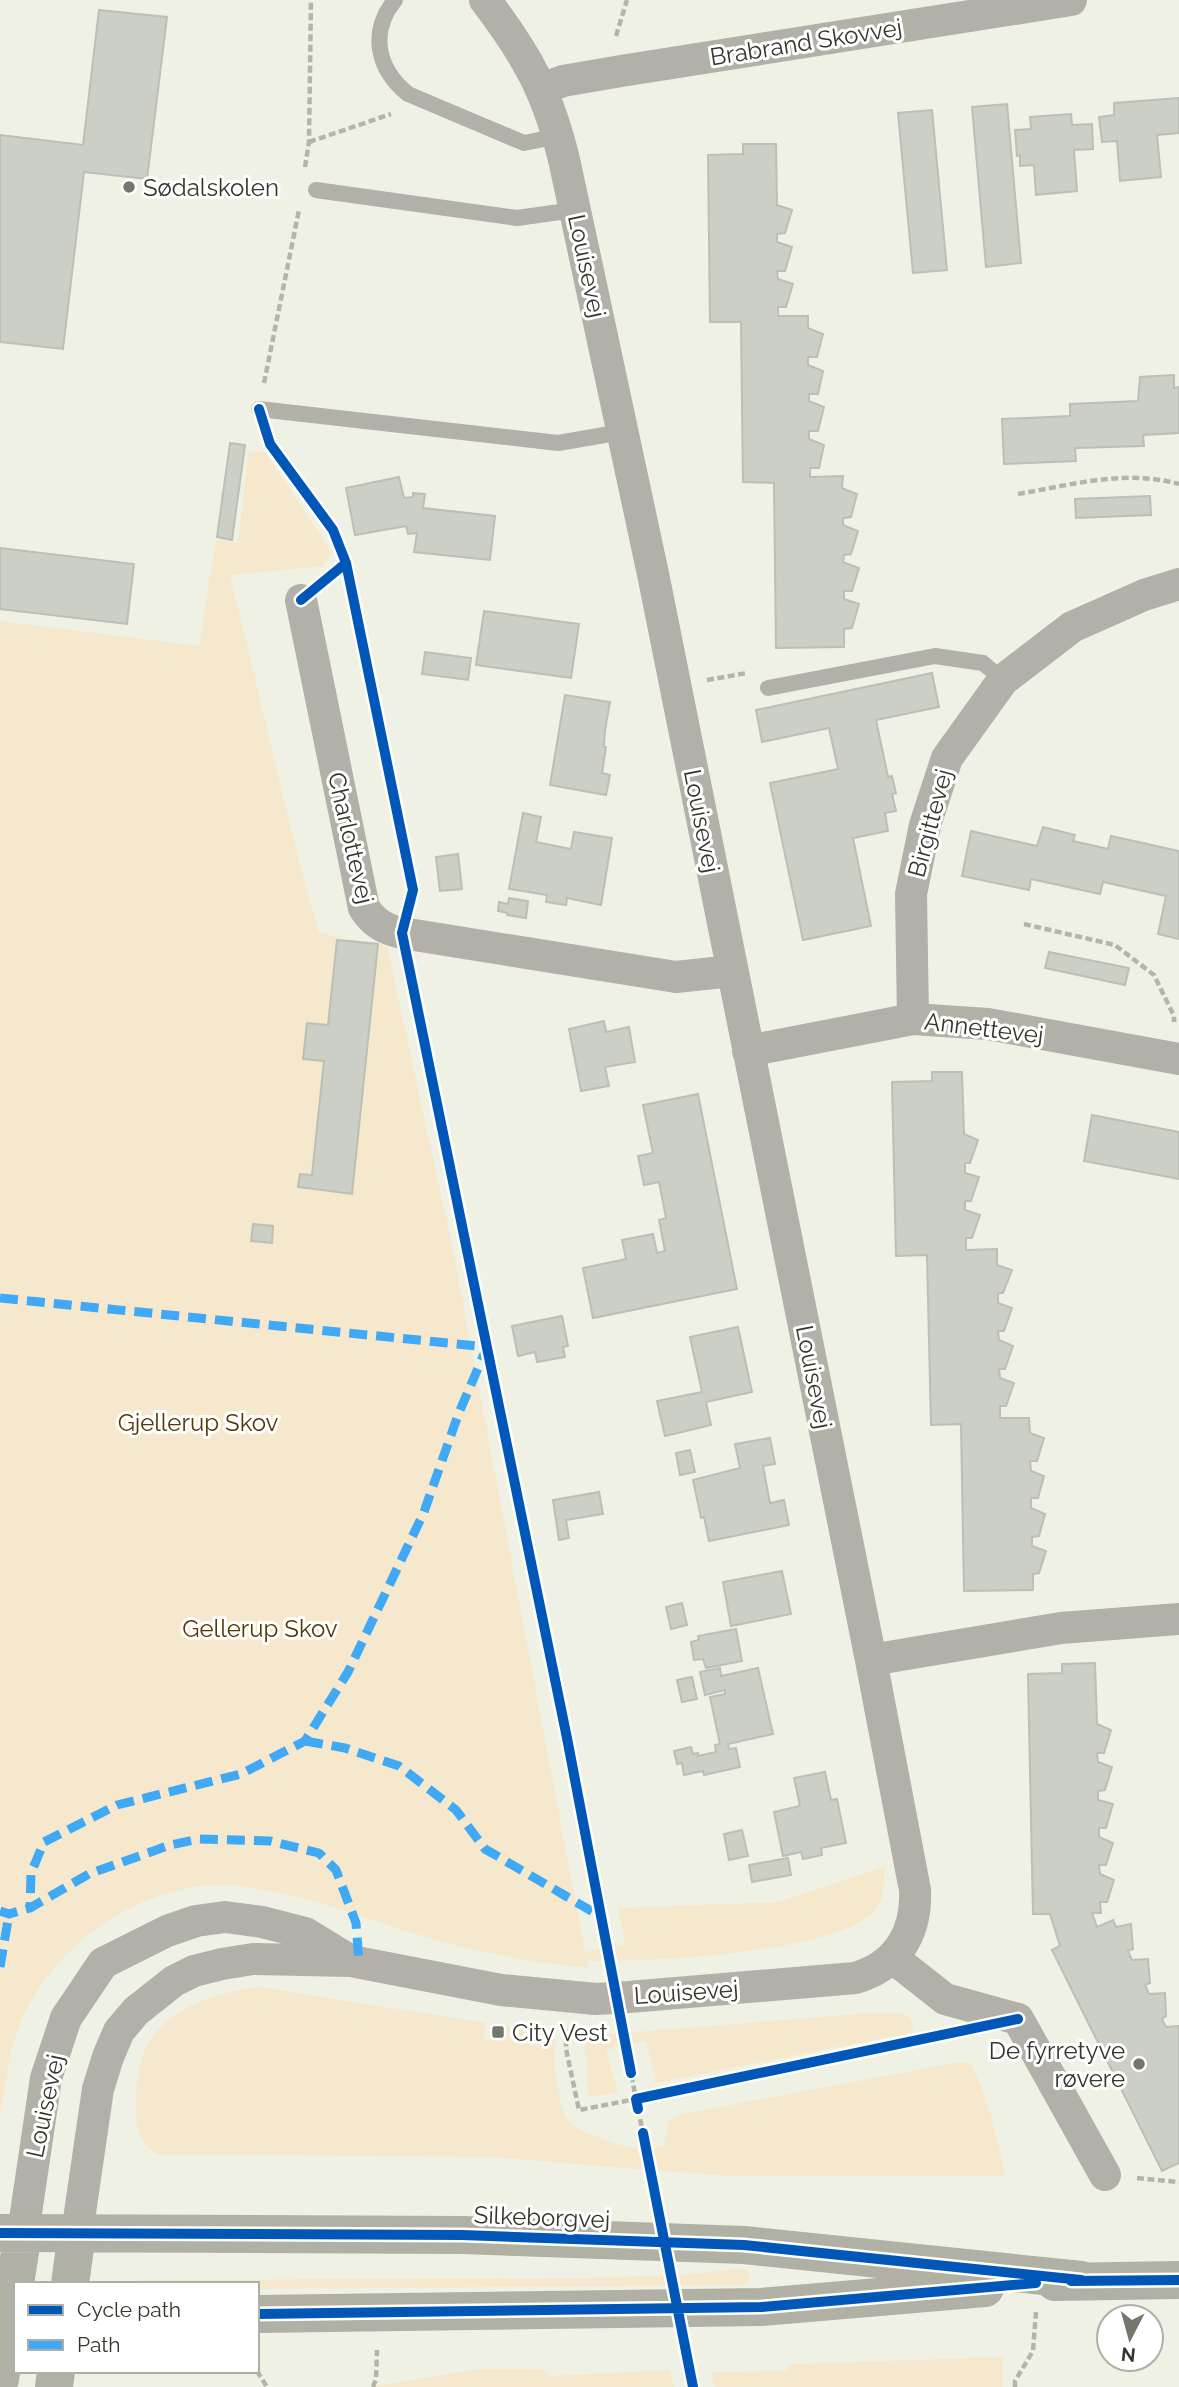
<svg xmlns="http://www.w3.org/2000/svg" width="1179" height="2387" font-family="Raleway,sans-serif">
<rect width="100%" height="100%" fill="#eef1e4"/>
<!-- green -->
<path fill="#f6e8cd" d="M249 451 265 452 332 553 323 566 230 575 294 841 319 933 387 946 453 1250 585 1952 625 1945 618 1908 779 1902 885 1866C883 1879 885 1898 877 1908 847 1953 643 1962 587 1961L588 1968C540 1963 490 1955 443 1942 380 1925 319 1897 255 1889 244 1887 233 1885 223 1885 136 1885 49 1948 18 2029 9 2053 5 2090 0 2117V621L199 646 216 540 238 543Z
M259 1987 486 2023 484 2039 502 2042 504 2026 545 2032 554 2035C557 2048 554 2061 556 2074 561 2123 568 2127 612 2142 628 2148 649 2152 665 2145L668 2121 682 2114 960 2062 971 2063C988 2098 996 2135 1005 2173L1003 2176H727L490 2157 158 2154C140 2146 136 2127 136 2109 136 2085 138 2055 153 2036 176 2006 222 1991 259 1987Z
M870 2013H893L907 2015 912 2021 914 2032 656 2083 646 2041 606 2050 618 2092 588 2097 585 2041 587 2036Z
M737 2269 748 2270 750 2277 747 2283 741 2285 257 2289V2284H139V2280L595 2278 692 2274Z
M1003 2357V2387H715L712 2372 785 2371 792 2364Z
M479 2369H542L550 2376 670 2370 674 2387H371Z"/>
<!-- building -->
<path fill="#cbcfc5" stroke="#bbbfb5" stroke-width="2" d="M99 10 167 17 147 179 84 172 63 349 0 342V135L83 145Z
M1179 98V133L1157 135 1161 177 1120 181 1117 141 1102 142 1099 117 1114 115V103Z
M1007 104 1021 263 986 267 972 107Z
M932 110 947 270 913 273 898 113Z
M1071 114 1072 125 1092 124 1093 149 1074 150 1077 191 1036 195 1034 165 1020 166V155L1017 156 1015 130 1031 129 1030 117Z
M743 144H776L777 205 792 210 785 233 777 234V242L792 247 785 271H777L778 279 793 284 786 307H778V316H808V328L823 334 817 357H808V365L823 371 818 394H809V401L824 407 818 431H809V439L824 445 819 468H810V477L843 476 842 488 857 494 851 517 843 518V525L858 531 851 554 844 555 843 562 859 568 852 591H844V599L859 604 852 628 844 629V647L776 648 774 483 743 482 741 322H710L708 155 743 154Z
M1174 375V388L1179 387V433L1143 435 1144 446 1075 448 1076 461 1004 464 1002 419 1070 416V404L1138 401 1140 377Z
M230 443 245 445 232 540 217 537Z
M399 477 404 498 413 497V493L425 494 423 508 495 516 490 560 414 552 417 533 408 534 406 526 355 535 346 488Z
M1150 496 1151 515 1076 518 1075 499Z
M0 548 134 564 127 624 0 609Z
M484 611 579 624 571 678 476 665Z
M425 652 471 658 468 680 422 674Z
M932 673 939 707 876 720 888 777 892 776 896 793 892 794 896 811 885 813 888 831 853 838 871 926 803 940 770 783 838 769 829 728 762 742 756 710Z
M565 695 610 702 605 730 604 747H606L602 773 610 775 606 795 550 785Z
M523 813 541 817 536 842 571 849 574 832 612 838 601 905 567 898 566 905 546 902 547 895 509 889Z
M1043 827 1075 835 1073 841 1108 849 1111 836 1179 851V939L1158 934 1166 896 1103 882 1100 894 1031 879 1029 890 962 876 971 831 1037 846Z
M458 854 462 889 440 891 436 857Z
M509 898 528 901 526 918 507 915 508 913 498 911 499 902 508 904Z
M337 940 378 944 352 1194 298 1187 300 1174 312 1175 324 1061 303 1059 307 1023 328 1025Z
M1049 952 1129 968 1125 985 1045 968Z
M604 1021 606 1032 629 1027 635 1062 605 1067 609 1086 581 1091 569 1029Z
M932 1072H962L964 1134 978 1140 970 1163H965V1173L979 1177 971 1201H965V1210L980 1215 972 1238H966V1250L997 1249V1265L1012 1270 1003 1293H998V1303L1012 1308 1004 1331H998L999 1340 1013 1346 1005 1369H999L1000 1378 1014 1383 1006 1406H1000V1418H1029L1030 1433 1044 1438 1037 1461H1030L1031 1471 1044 1476 1038 1498H1031V1508L1045 1514 1039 1536 1032 1537V1546L1046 1551 1039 1573 1033 1574V1590L964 1591 961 1424 931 1425 927 1255 896 1256 892 1082 932 1081Z
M698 1094 737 1289 593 1318 583 1268 626 1259 622 1240 653 1234 657 1253 665 1251 659 1220 666 1218 659 1182 644 1185 638 1156 653 1153 643 1105Z
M1092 1115 1179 1132V1179L1084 1161Z
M253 1224 273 1226 272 1243 251 1241Z
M562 1316 568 1346 563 1347 565 1357 537 1362 535 1352 518 1356 512 1326Z
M738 1327 752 1392 706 1402 711 1425 665 1436 657 1401 702 1392 690 1337Z
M770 1438 775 1464 763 1466 770 1503 784 1500 789 1525 709 1541 704 1517 701 1518 693 1480 740 1468 735 1444Z
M690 1450 695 1472 680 1475 676 1453Z
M599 1492 603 1514 566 1520 569 1538 559 1540 553 1500Z
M782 1571 791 1614 731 1626 723 1582Z
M682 1603 687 1625 671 1629 666 1607Z
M736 1629 742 1661 706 1668 703 1659 694 1660 691 1642 699 1640 698 1636Z
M1095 1663 1097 1724 1111 1730 1104 1753H1097L1098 1762 1112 1767 1105 1790 1098 1791V1800L1113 1804 1106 1828H1099V1837L1113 1843 1106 1865H1099L1100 1874 1114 1880 1107 1902H1100L1101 1913H1092L1097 1927 1113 1920 1116 1927 1131 1924 1133 1949 1128 1951 1132 1960 1148 1959 1150 1983 1145 1985 1149 1994 1165 1993 1166 2016 1162 2019 1166 2027 1179 2026V2163L1162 2171 1052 1950 1060 1946 1050 1914H1033L1028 1674 1062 1673V1664Z
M720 1668 721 1676 758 1668 773 1734 728 1744 729 1749 736 1748 740 1767 704 1775 703 1771 684 1775 682 1763 677 1764 674 1751 691 1747 693 1754 698 1753V1756L716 1752 715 1745 720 1744 710 1697 725 1694V1690L705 1695 700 1672Z
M692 1677 697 1699 682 1702 677 1680Z
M825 1772 831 1800 837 1799 846 1843 821 1848 822 1855 803 1859 801 1852 783 1856 774 1812 800 1806 794 1778Z
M742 1830 748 1856 729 1860 724 1834Z
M788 1858 791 1875 752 1882 749 1865Z"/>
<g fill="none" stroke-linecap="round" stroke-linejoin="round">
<!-- path -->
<path stroke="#b3b5ac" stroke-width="4.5" stroke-dasharray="7 3.5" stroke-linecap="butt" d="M616 36 627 0
M309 142 391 114
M305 167 309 142 311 0
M264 383 299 210
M1018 494C1071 485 1125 469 1179 484
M707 680 747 673
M1024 924 1115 945 1154 975 1174 1016V1022
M566 2029V2049L579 2110 636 2099 631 2073
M638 2109 643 2133
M1137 2178 1179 2182
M257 2371 267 2387
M373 2387 376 2379 377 2350
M1015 2387V2381L1033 2351 1036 2312"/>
<!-- lane -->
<path stroke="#b2b0a8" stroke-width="16" d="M395 0C369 32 377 69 408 94L524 143 559 136
M316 190 517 218 574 210
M259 409 558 443 622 432
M768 688 935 656 983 663 1003 680"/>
<!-- street -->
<path stroke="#b2b0a8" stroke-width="32" d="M542 89 563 81 621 71 1071 0
M301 600 364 908C374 923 384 929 402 933L676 977 732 971
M913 1019 911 894 925 825 947 758 1003 680 1072 627 1144 595 1179 584
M748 1051 913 1019 988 1024 1179 1059
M871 1660 1061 1628 1179 1619
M893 1958 945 1999 1018 2019 1105 2175
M23 2233 46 2078 66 2018 103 1963 167 1931 196 1921 225 1917 262 1922 305 1933 349 1960
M77 2233 98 2089 108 2057 119 2031 136 2011 174 1981 194 1971 222 1964 253 1959 351 1961 501 1990 596 1999 629 1997 855 1978C897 1966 917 1933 915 1890L871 1660 653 574 565 164C549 95 528 56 485 0"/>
<!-- secondary -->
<path stroke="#b0b0a5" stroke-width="38" d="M0 2233 462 2235 744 2245 1081 2280
M1055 2282 1179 2280
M70 2284 77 2233
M257 2314 761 2307 985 2288
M0 2379 23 2233
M54 2387 56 2371"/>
<!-- quiet -->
<path stroke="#3fa9f5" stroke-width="9" stroke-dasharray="18 9" stroke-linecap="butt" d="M0 1298 487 1347 458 1415 424 1512 348 1672 305 1741 241 1774 117 1805 44 1842 31 1873 30 1908
M305 1741 345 1748 399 1766 456 1810 485 1849 600 1916
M0 1911 9 1914 30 1908 89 1874 170 1845 199 1839 270 1841 319 1853 336 1870 356 1923 359 1962
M0 1967 9 1914"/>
<!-- cycleway casing -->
<g stroke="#fff" stroke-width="15">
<path id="cycleway" d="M259 409 270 444 333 530 346 563 301 600
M346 563 413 890 402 933 567 1738 631 2073
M638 2109 636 2099 1018 2019
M643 2133 693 2387
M0 2233 462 2235 744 2245 1081 2280
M1071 2281 1179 2280
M257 2314 761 2307 1036 2283"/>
</g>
<!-- cycleway -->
<use href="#cycleway" stroke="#0057b8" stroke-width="10"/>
</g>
<!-- markers -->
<g fill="#75776c" stroke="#fff" stroke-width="2.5">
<circle cx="129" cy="187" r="7"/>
<rect x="491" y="2025" width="14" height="14" rx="3.5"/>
<circle cx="1139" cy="2064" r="7"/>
</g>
<g text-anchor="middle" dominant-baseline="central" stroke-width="6" stroke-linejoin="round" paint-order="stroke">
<!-- street labels -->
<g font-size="24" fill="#34352c" stroke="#fff">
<text transform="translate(806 42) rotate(-9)">Brabrand Skovvej</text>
<text transform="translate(587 266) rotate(78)">Louisevej</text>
<text transform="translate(702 821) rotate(79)">Louisevej</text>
<text transform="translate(930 823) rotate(-75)">Birgittevej</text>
<text transform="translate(351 838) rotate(77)">Charlottevej</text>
<text transform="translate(984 1028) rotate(7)">Annettevej</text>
<text transform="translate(814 1377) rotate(79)">Louisevej</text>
<text transform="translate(686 1992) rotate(-4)">Louisevej</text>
<text transform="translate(45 2106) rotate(-78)">Louisevej</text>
<text transform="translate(542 2217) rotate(2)">Silkeborgvej</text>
</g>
<!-- poi labels -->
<g font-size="24" fill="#34352c" stroke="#fff" text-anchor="start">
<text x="143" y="187">Sødalskolen</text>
<text x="512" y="2032">City Vest</text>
<text x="1125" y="2050" text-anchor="end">De fyrretyve<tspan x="1125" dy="28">røvere</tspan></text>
</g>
<!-- park labels -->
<g font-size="24" fill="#553803" stroke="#fff">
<text x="198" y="1422">Gjellerup Skov</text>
<text x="260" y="1628">Gellerup Skov</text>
</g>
</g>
<!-- legend -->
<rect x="14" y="2282" width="245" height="91" fill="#ffffff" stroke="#aeaeab" stroke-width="2"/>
<rect x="28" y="2305" width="35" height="10" fill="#0057b8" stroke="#aeaeab" stroke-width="2"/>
<text x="77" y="2317" font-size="21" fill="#34352c">Cycle path</text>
<rect x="28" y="2340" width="35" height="10" fill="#3fa9f5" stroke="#aeaeab" stroke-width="2"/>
<text x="77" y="2352" font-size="21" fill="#34352c">Path</text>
<!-- north arrow -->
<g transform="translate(1130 2338) rotate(186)"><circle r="33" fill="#ffffff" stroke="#aeaeab" stroke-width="2"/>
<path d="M0-5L12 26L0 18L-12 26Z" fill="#75776c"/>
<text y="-10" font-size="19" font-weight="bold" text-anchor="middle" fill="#34352c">N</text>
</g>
</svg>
